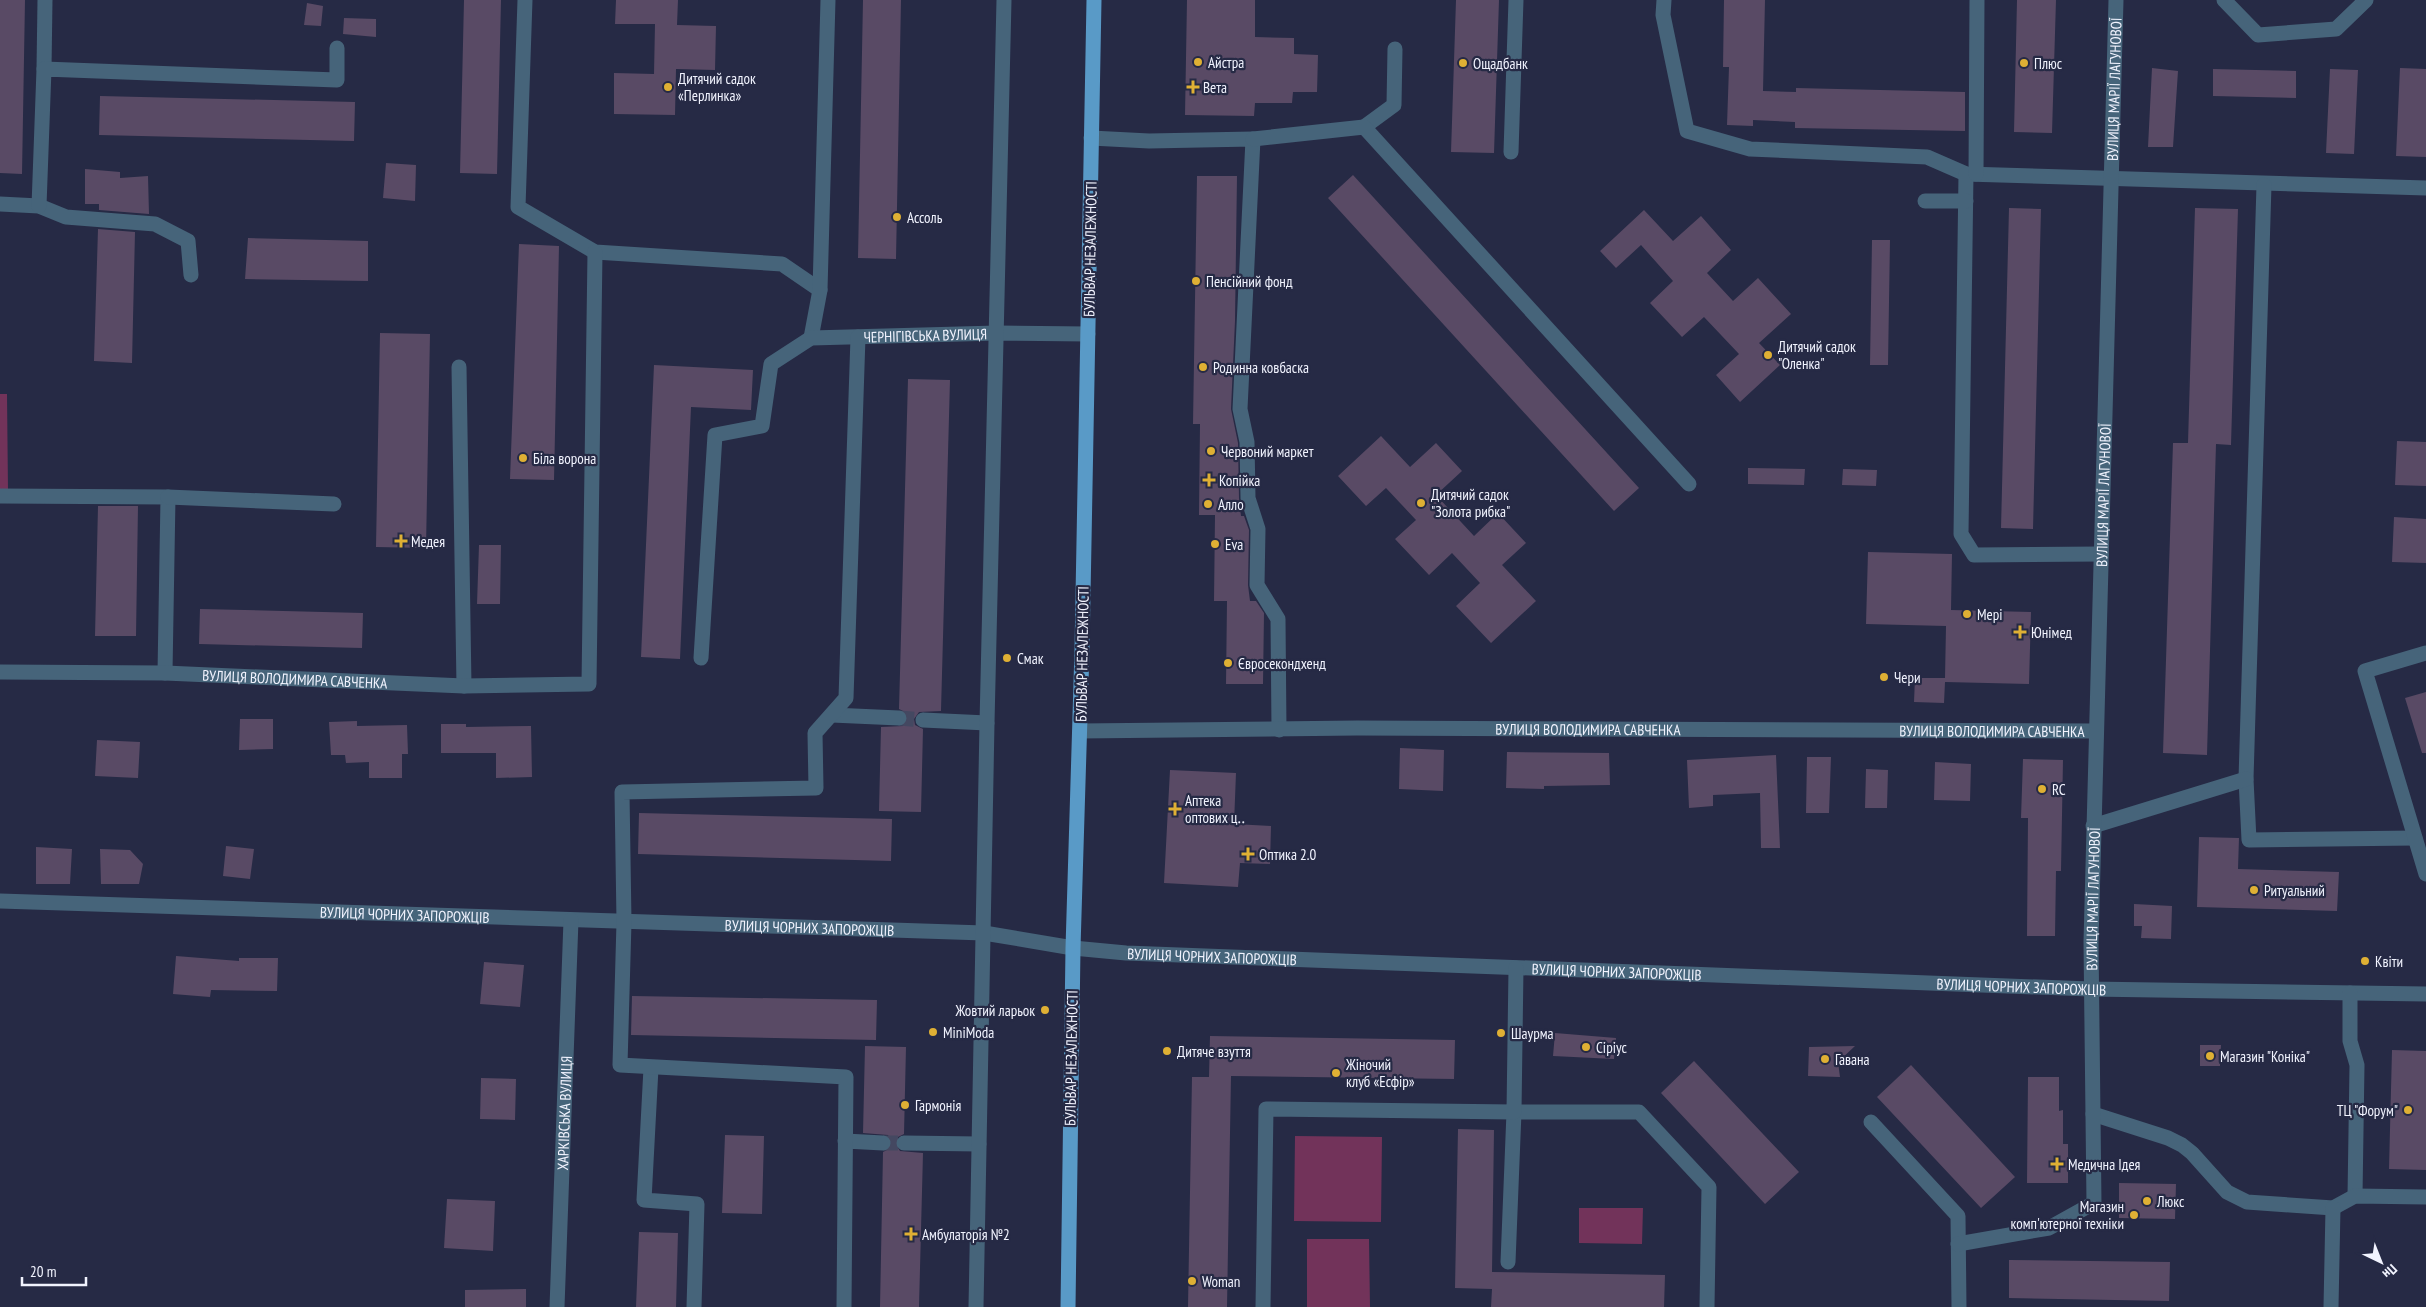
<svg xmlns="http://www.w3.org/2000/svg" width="2426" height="1307" font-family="'PT Sans Narrow',sans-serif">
<rect width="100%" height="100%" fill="#262a45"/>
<!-- green -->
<path fill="#72335a" d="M0 394H7L8 491H0Z
M1295 1136 1382 1137 1381 1222 1294 1221Z
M1579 1208H1643L1642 1244 1579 1243Z
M1307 1239H1369L1370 1307H1307Z"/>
<!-- building -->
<path fill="#594a65" d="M0 0H25L22 174 0 173Z
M464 0H501L497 174 460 173Z
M616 0H678L677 25 716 26 715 70 676 69 675 115 614 114V73L654 74 655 24H615Z
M863 0H901L896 259 858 258Z
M1187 0H1255V37L1294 38V54L1318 55 1317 92H1293L1292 103H1255L1254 116 1185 115Z
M1456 0H1499L1494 153 1451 152Z
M1724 0H1765L1763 91 1796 92V88L1965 92V131L1795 128V122L1753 120V126L1727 125 1729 67H1723Z
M2017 0H2056L2052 133 2014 132Z
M307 3 323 6 321 26 304 25Z
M344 18 376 19V37L343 34Z
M2152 68 2178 71 2173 147H2148Z
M2400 68 2426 69V157L2396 156Z
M2213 69 2296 71V98L2213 96Z
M2330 69 2358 70 2354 154 2326 153Z
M100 96 355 102 354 141 99 135Z
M386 163 416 165 415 201 383 198Z
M85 169 120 172V178L148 176 149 214 99 210V204H85Z
M1353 175 1639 488 1614 511 1328 198Z
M1197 176H1237L1235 321 1231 409 1238 443 1239 498 1241 516H1244L1249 530 1248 585 1250 601H1256L1264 613 1263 684H1226L1227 601H1214L1215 515H1199L1200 424H1193Z
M2009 208 2041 209 2033 529 2001 528Z
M2195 208 2238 209 2231 445 2216 444 2207 755 2163 753 2173 443H2188Z
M1644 210 1673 241 1701 216 1731 250 1707 273 1733 301 1758 278 1791 314 1759 343 1780 365 1740 402 1716 375 1739 354 1704 317 1682 337 1650 303 1673 281 1641 245 1616 268 1600 251Z
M98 229 135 232 132 363 94 361Z
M248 238 368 241V281L245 279Z
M1872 240H1890L1888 365H1870Z
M519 244 559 246 554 480 510 479Z
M380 333 430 334 426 548 376 547Z
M654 365 753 370 751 410 691 407 680 659 641 657Z
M908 379 950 380 941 711 919 712 914 719 915 725 923 729 921 812 879 811 881 727 903 726 908 719 907 713 899 709Z
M1381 436 1410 467 1436 443 1462 471 1436 495 1474 536 1498 513 1526 543 1502 565 1536 601 1491 643 1456 606 1480 583 1452 553 1429 575 1395 539 1416 520 1386 488 1366 506 1338 476Z
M2397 441 2426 442V486L2395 485Z
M1748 468 1805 469 1804 485 1748 484Z
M1843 469 1877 470 1876 486 1842 485Z
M98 506H138L136 636H95Z
M2394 517 2426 519V563L2392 562Z
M479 545H501L500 604H477Z
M1868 552 1952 554 1951 610 2031 612 2029 684 1945 682 1944 703 1914 702 1915 678H1945L1946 626 1866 624Z
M200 609 363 613 362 648 199 644Z
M2426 692V753H2422L2405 698Z
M240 719H273V749L239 750Z
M357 721V726L407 725 408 754H402V778H369V762L346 763 345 755H331L329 722Z
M441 724H466V727L531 726 532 777 496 778V753H441Z
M97 740 140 742 138 778 95 776Z
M1400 748 1444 750 1443 791 1399 789Z
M1507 752 1609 753 1610 785 1544 786V789L1506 788Z
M1776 755 1780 848H1761L1760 793 1713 795V806L1689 808 1687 760Z
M1807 757H1831L1829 813H1806Z
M2023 759 2063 760 2061 871H2056L2055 936H2027L2028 818H2021Z
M1935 762 1971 764 1970 801 1934 800Z
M1866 769 1888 770 1887 808H1865Z
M1170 770 1236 773 1234 824 1271 826 1270 864 1240 863 1238 887 1164 883Z
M639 813 892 819 891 861 638 854Z
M2199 837 2239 838 2238 869 2339 872 2337 911 2197 907Z
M226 846 254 849 250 879 223 876Z
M36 847 72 849 70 884H36Z
M100 849 130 850 143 864 139 884H101Z
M2134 904 2172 906 2171 939 2141 938 2142 926H2134Z
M176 956 239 961V958H278L277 991 211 990 210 997 173 994Z
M484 962 524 965 520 1007 480 1004Z
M632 996 877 1000 876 1040 631 1035Z
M1555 1033 1616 1038 1614 1059 1553 1056Z
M1210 1036 1455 1040 1454 1079 1231 1076 1227 1307H1188L1192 1077H1209Z
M2200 1045H2221L2220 1066H2200Z
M865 1046 906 1047 904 1134 896 1138 895 1143 900 1151 923 1153 919 1307H880L883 1152 891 1148 892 1143 888 1135 863 1133Z
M1855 1046 1838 1062 1840 1077 1808 1076 1809 1047Z
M2392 1050 2426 1051V1170L2389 1169Z
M1694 1061 1799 1172 1765 1204 1661 1093Z
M1911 1065 2015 1177 1981 1208 1877 1097Z
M2028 1077H2059V1111L2063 1110V1144H2068V1183H2027Z
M481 1078 516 1079 515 1120 480 1119Z
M1458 1129 1494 1130 1492 1272 1665 1275 1664 1307H1491L1492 1289 1455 1288Z
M725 1135 764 1136 762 1214 722 1213Z
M2119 1183 2176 1184 2175 1219 2119 1218Z
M447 1199 495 1201 493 1251 444 1248Z
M639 1232 678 1233 676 1307H636Z
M2009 1260 2170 1262 2169 1301 2009 1298Z
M526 1289V1307H465V1290Z"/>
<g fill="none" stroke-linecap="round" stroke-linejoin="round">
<!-- minor-tunnel -->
<path stroke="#444861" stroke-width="15" stroke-dasharray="15 8" stroke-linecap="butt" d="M899 718 923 720
M883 1143H904"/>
<!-- minor -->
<g stroke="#46647a" stroke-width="15">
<path d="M525 0 518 207 595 252 782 264 820 290"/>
<path d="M1664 0 1663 15 1687 131 1750 149 1927 157 1966 174 2426 188"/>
<path d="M2224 0 2258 35 2336 29 2366 0"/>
<path d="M44 69 45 0"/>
<path d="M1364 127 1394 105 1395 49"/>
<path d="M1091 138 1149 141 1253 139 1240 409 1247 442 1248 498 1258 529 1257 585 1278 619 1279 730"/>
<path d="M1253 139 1364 127 1689 484"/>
<path d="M1511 152 1516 0"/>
<path d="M1966 174 1961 534 1974 555 2101 554"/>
<path d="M1976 174 1977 0"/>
<path d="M2264 185 2246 779 2249 840 2415 838"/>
<path d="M1925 201H1966"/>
<path d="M0 204 39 206 66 217 155 224 188 241 191 275"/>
<path d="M39 206 44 69 337 80V48"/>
<path d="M811 338 820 290 828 0"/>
<path d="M459 367 464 686"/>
<path d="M0 496 168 497 165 673"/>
<path d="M168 497 334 504"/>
<path d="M2426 653 2365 671 2426 874"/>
<path id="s1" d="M701 658 715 435 762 426 771 364 811 338 997 333 1088 334"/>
<path id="s2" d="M0 672 165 673 464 686 589 684 595 252"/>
<path d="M832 715 899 718"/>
<path d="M923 720 987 723"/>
<path id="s3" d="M1080 731 1357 728 2096 731"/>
<path d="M2093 826 2246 779"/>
<path id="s4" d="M0 901 984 933 1073 948 1126 953 2090 989 2426 994"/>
<path d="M2350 993V1041L2357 1065 2355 1196"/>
<path d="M651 1068 644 1200 697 1204 694 1307"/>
<path d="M2093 1114 2168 1138 2182 1145 2192 1153 2227 1192 2247 1202 2333 1208 2355 1196 2426 1197"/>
<path d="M1871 1122 1958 1216 1959 1307"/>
<path d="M845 1141 883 1143"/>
<path d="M904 1143 979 1144"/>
<path id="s5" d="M1958 1244 2049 1228 2094 1203 2091 942 2116 0"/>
<path d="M1508 1262 1514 1112H1639L1709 1187 1707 1307"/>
<path id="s6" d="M557 1307 571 920"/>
<path d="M844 1307 846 1077 620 1065 624 922 622 792 816 788 815 733 846 698 858 337"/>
<path d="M976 1307 987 723 1004 0"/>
<path d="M1263 1307 1266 1109 1514 1112 1516 968"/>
<path d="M2331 1307 2333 1208"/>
</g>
<!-- major -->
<path stroke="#599ac7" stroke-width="15" d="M1068 1307 1073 948 1082 650 1094 0"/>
</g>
<!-- markers -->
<g fill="#dfb034" stroke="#262a45" stroke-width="2">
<circle cx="1198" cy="62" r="5"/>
<circle cx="1463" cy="63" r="5"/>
<circle cx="2024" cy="63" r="5"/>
<circle cx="668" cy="87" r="5"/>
<path d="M1190.5 79.5h5v5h5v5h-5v5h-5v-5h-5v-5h5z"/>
<circle cx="897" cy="217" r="5"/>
<circle cx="1196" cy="281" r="5"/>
<circle cx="1768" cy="355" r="5"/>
<circle cx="1203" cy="367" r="5"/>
<circle cx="1211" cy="451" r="5"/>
<circle cx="523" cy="458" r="5"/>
<path d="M1206.5 472.5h5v5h5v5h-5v5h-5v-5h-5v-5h5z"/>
<circle cx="1421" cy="503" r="5"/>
<circle cx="1208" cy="504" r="5"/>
<path d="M398.5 533.5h5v5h5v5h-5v5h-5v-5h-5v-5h5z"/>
<circle cx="1215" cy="544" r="5"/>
<circle cx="1967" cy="614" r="5"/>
<path d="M2017.5 624.5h5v5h5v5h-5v5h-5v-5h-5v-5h5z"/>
<circle cx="1007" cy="658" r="5"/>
<circle cx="1228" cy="663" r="5"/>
<circle cx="1884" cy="677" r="5"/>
<circle cx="2042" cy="789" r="5"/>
<path d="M1172.5 801.5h5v5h5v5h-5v5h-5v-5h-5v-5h5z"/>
<path d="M1245.5 846.5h5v5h5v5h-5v5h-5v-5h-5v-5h5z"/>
<circle cx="2254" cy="890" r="5"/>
<circle cx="2365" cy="961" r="5"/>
<circle cx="1045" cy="1010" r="5"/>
<circle cx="933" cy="1032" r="5"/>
<circle cx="1501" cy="1033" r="5"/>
<circle cx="1586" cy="1047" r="5"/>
<circle cx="1167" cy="1051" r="5"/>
<circle cx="2210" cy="1056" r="5"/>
<circle cx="1825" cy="1059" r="5"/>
<circle cx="1336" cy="1073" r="5"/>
<circle cx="905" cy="1105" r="5"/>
<circle cx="2408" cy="1110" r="5"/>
<path d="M2054.5 1156.5h5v5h5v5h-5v5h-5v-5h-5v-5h5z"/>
<circle cx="2147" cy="1201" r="5"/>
<circle cx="2134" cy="1215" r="5"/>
<path d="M908.5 1226.5h5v5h5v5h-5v5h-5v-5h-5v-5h5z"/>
<circle cx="1192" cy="1281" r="5"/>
</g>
<g text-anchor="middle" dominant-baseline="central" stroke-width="4.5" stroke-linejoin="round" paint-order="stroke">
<!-- poi labels -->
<g font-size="15" fill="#f1f3fe" stroke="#262a45" text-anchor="start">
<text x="1208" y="62">Айстра</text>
<text x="1473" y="63">Ощадбанк</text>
<text x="2034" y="63">Плюс</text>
<text x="678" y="78">Дитячий садок<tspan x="678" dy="17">«Перлинка»</tspan></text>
<text x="1203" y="87">Вета</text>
<text x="907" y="217">Ассоль</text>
<text x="1206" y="281">Пенсійний фонд</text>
<text x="1778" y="346">Дитячий садок<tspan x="1778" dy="17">"Оленка"</tspan></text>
<text x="1213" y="367">Родинна ковбаска</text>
<text x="1221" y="451">Червоний маркет</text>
<text x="533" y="458">Біла ворона</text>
<text x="1219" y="480">Копійка</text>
<text x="1431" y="494">Дитячий садок<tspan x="1431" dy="17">"Золота рибка"</tspan></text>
<text x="1218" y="504">Алло</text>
<text x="411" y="541">Медея</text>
<text x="1225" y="544">Eva</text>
<text x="1977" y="614">Мері</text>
<text x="2031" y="632">Юнімед</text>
<text x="1017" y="658">Смак</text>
<text x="1238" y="663">Євросекондхенд</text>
<text x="1894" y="677">Чери</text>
<text x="2052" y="789">RC</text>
<text x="1185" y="800">Аптека<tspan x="1185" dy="17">оптових ц‥</tspan></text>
<text x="1259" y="854">Оптика 2.0</text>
<text x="2264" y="890">Ритуальний</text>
<text x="2375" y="961">Квіти</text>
<text x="1035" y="1010" text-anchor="end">Жовтий ларьок</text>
<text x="943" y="1032">MiniModa</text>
<text x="1511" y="1033">Шаурма</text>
<text x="1596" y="1047">Сіріус</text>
<text x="1177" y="1051">Дитяче взуття</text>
<text x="2220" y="1056">Магазин "Коніка"</text>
<text x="1835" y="1059">Гавана</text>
<text x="1346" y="1064">Жіночий<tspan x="1346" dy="17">клуб «Есфір»</tspan></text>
<text x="915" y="1105">Гармонія</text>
<text x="2398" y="1110" text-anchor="end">ТЦ "Форум"</text>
<text x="2068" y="1164">Медична Ідея</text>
<text x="2157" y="1201">Люкс</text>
<text x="2124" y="1206" text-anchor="end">Магазин<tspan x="2124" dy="17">комп'ютерної техніки</tspan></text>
<text x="922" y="1234">Амбулаторія №2</text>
<text x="1202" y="1281">Woman</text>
</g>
<!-- street labels -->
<g font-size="15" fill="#f1f3fe" stroke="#262a45">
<text stroke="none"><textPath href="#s5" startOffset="1258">ВУЛИЦЯ МАРІЇ ЛАГУНОВОЇ</textPath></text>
<text transform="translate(1090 249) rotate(-89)">БУЛЬВАР НЕЗАЛЕЖНОСТІ</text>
<text stroke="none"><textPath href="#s1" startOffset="496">ЧЕРНІГІВСЬКА ВУЛИЦЯ</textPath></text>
<text stroke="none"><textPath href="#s5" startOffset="852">ВУЛИЦЯ МАРІЇ ЛАГУНОВОЇ</textPath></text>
<text transform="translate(1082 654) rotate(-89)">БУЛЬВАР НЕЗАЛЕЖНОСТІ</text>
<text stroke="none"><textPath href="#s2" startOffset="295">ВУЛИЦЯ ВОЛОДИМИРА САВЧЕНКА</textPath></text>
<text stroke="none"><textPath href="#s3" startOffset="508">ВУЛИЦЯ ВОЛОДИМИРА САВЧЕНКА</textPath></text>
<text stroke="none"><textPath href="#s3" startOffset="912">ВУЛИЦЯ ВОЛОДИМИРА САВЧЕНКА</textPath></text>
<text stroke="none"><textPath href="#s5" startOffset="448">ВУЛИЦЯ МАРІЇ ЛАГУНОВОЇ</textPath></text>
<text stroke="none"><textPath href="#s4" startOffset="405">ВУЛИЦЯ ЧОРНИХ ЗАПОРОЖЦІВ</textPath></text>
<text stroke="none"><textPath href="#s4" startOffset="810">ВУЛИЦЯ ЧОРНИХ ЗАПОРОЖЦІВ</textPath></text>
<text stroke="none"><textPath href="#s4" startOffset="1214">ВУЛИЦЯ ЧОРНИХ ЗАПОРОЖЦІВ</textPath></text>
<text stroke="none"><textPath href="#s4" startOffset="1619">ВУЛИЦЯ ЧОРНИХ ЗАПОРОЖЦІВ</textPath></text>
<text stroke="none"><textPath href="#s4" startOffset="2024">ВУЛИЦЯ ЧОРНИХ ЗАПОРОЖЦІВ</textPath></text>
<text transform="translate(1071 1058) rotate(-89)">БУЛЬВАР НЕЗАЛЕЖНОСТІ</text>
<text stroke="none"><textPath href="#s6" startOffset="194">ХАРКІВСЬКА ВУЛИЦЯ</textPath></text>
</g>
</g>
<!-- north arrow -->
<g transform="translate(2381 1262) rotate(137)" stroke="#262a45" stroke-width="4" paint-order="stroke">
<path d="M0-4L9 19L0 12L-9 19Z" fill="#f1f3fe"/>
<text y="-8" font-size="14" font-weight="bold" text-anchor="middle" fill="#f1f3fe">Пн</text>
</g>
<!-- scale -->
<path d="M22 1277v8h64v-8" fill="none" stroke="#f1f3fe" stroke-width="2.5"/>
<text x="30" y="1277" font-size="15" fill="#f1f3fe" stroke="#262a45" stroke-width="4" paint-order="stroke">20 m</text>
</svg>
